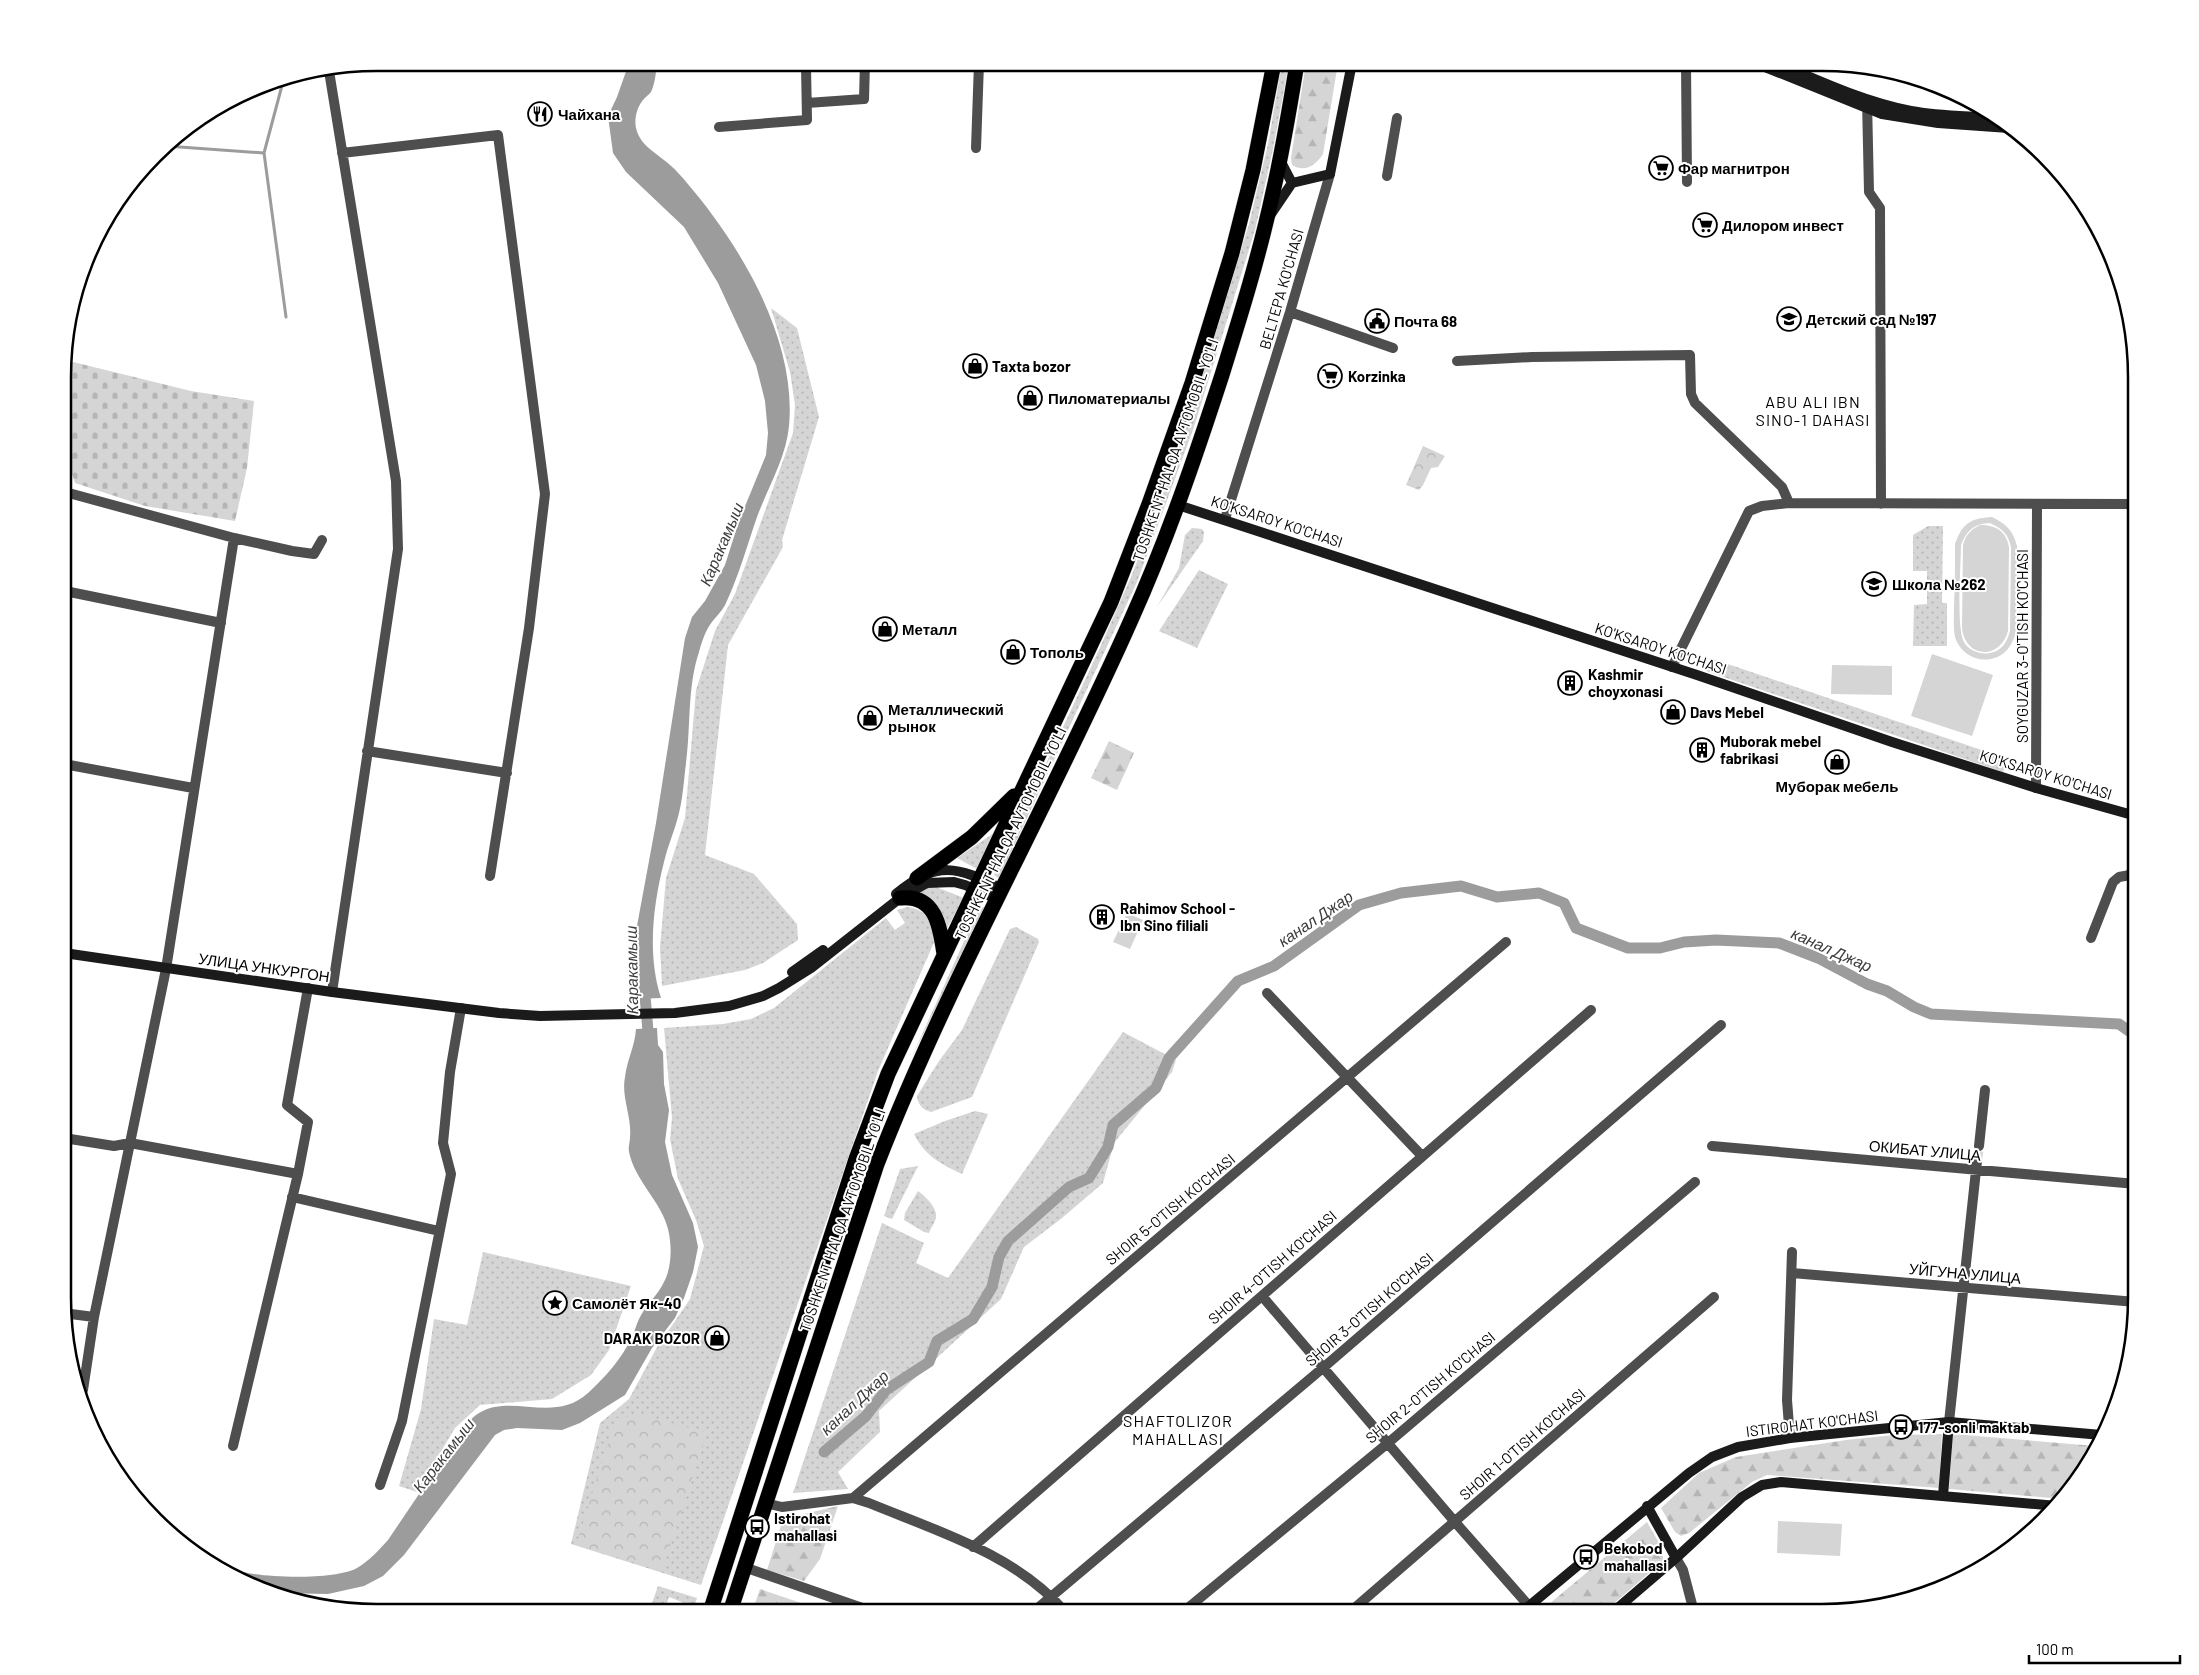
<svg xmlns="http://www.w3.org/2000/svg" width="2199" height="1675" font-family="Barlow,sans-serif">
<defs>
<pattern id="grass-dots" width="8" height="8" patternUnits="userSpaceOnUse" patternTransform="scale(1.25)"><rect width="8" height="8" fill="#d5d5d5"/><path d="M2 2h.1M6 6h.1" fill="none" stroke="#b5b5b5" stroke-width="1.8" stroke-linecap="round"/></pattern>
<pattern id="forest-firs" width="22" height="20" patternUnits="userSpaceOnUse" patternTransform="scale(1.25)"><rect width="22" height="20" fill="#d5d5d5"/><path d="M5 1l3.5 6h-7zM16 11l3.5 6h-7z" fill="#b5b5b5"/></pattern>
<pattern id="cemetery-stones" width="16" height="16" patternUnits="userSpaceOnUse" patternTransform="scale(1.25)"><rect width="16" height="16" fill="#d5d5d5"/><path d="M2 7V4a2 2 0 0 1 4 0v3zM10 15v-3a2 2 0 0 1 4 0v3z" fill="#b5b5b5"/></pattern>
<pattern id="park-crowns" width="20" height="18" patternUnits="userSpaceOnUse" patternTransform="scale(1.25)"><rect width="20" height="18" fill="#d5d5d5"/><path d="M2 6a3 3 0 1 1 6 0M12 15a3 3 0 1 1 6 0" fill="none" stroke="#b5b5b5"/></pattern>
</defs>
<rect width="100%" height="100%" fill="#fff"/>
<!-- grass -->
<path fill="url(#grass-dots)" d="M1282 63H1289L1273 149 1255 230 1194 427 1137 582 999 878 994 875 1098 652 1131 577 1161 500 1188 422 1249 224 1268 144Z
M771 308 797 328 819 417 782 540 783 547 728 645 705 855 754 874 797 924 798 940 763 963 745 970 662 986 660 948 666 878 685 818 696 690 715 631 735 594 793 433 795 405 790 372Z
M1928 526H1943L1942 603H1947V646H1913L1914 605 1927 604V571H1913V535Z
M1192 528 1202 529 1204 532 1203 541 1157 607 1179 568 1185 535Z
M1199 570 1228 584 1197 648 1159 631Z
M1710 658 2008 759 2003 772 1706 671Z
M994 833 977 869 957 858Z
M936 887 964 898 947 928C942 911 936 900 919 892L924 888Z
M980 906 985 908 910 1061Z
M907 907C927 909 931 922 935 940L878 1071 701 1585 571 1544 600 1423 629 1399 656 1349 690 1299 704 1246 696 1220 678 1179 670 1139 672 1118 664 1028 723 1024 751 1019 774 1008 886 918 895 930 905 923 897 910Z
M1016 927 1038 939 1039 942 972 1097 931 1112C923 1110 918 1105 917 1096L939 1061 962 1030 1010 929Z
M1123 1032 1176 1060 1172 1072 1114 1143 1103 1183 1062 1218 1024 1247 1001 1299 879 1411 880 1432 838 1472 848 1489 793 1493 882 1223 924 1243 916 1263 948 1278Z
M975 1111 988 1114 962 1174C941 1164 925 1156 914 1134L945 1121Z
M918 1166 892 1219 884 1216 900 1169Z
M918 1191C925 1196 938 1208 936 1218 935 1222 931 1228 929 1233L924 1232 904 1220 905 1213Z
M483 1252 631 1286 609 1350 591 1375 552 1399 480 1405 455 1428 417 1492 399 1486 421 1409 434 1319 467 1325Z
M658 1586 697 1598 693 1612H685L687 1604 669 1597 664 1612H649Z"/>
<!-- forest -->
<path fill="url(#forest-firs)" d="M1306 63H1338L1323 154C1316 165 1305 173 1292 165L1291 158Z
M1109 741 1134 753 1117 790 1091 778Z
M1942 1434 1939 1488 1767 1475 1752 1482 1689 1533 1681 1536 1675 1532 1661 1508 1699 1473 1736 1457 1846 1440 1894 1435Z
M1953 1434 2095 1446 2062 1499 1949 1489Z
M838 1506 820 1559 804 1581 767 1570 783 1519Z
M1647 1522 1663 1550V1561L1604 1612H1545L1542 1610Z
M760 1589 804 1604 801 1612H752Z"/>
<!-- cemetery -->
<path fill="url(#cemetery-stones)" d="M65 360 191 391 254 401 247 468 235 521 145 506 75 483 65 452Z"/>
<!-- park -->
<path fill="url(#park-crowns)" d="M1423 446 1445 456 1438 467 1431 468 1423 485 1419 490 1406 485Z
M643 1415 707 1433 662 1571 576 1545 616 1418Z"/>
<!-- pitch -->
<path fill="#d5d5d5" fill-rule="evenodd" d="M1992 517C2006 524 2013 530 2017 546L2016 632C2012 645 2006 656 1991 659 1976 662 1960 653 1955 637 1953 628 1954 616 1954 606 1955 586 1955 565 1955 544 1962 524 1970 518 1992 517ZM1990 523C2002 529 2008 533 2011 547L2010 631C2007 642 2002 651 1990 653 1981 655 1969 651 1964 642 1956 629 1961 564 1961 545 1967 530 1974 524 1990 523Z
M1980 525C1996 525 2006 531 2009 547L2008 631C2000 661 1964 658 1962 627L1963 545C1966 535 1970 530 1980 525Z
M1932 654 1993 675 1972 736 1911 716Z
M1832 665 1892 666V695L1831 694Z
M1127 913 1143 920 1130 949 1113 942Z
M1778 1521 1842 1524 1840 1556 1777 1553Z"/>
<!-- water -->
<path fill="#9c9c9c" d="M629 63H657C656 72 655 84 651 92 649 95 645 97 643 100 637 107 634 119 636 128 640 146 657 153 670 165 676 170 682 177 687 183 741 246 797 340 789 426 786 458 768 487 757 517 747 546 739 575 726 603 722 612 713 619 708 628 704 635 701 644 699 652 687 688 691 726 686 763 684 779 683 797 679 813 675 830 668 845 664 862 653 905 647 955 661 998L636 999 631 980 632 953 656 823 685 638 692 617 705 601 725 565 739 521 766 455 768 433 765 401 756 365 718 283 684 227 626 172 613 153 608 116 617 97Z
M657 1028 658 1045 663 1052 664 1084 669 1110 665 1142 672 1175 693 1223 698 1247 693 1272 684 1298 675 1318 652 1348 625 1395 580 1423 562 1430 517 1428 504 1430 495 1435 404 1555 383 1576 364 1586 328 1594 278 1593 257 1588 201 1553C215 1558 228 1568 243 1572 268 1578 335 1580 357 1568 369 1561 379 1550 388 1540L465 1426C468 1423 472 1418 476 1415 509 1391 553 1425 588 1393 606 1376 621 1360 632 1337 635 1331 636 1325 639 1319 645 1306 658 1295 664 1282 672 1267 672 1245 668 1229 661 1201 635 1181 629 1152 628 1147 630 1142 630 1137 632 1117 621 1097 625 1077 627 1060 635 1046 636 1029Z"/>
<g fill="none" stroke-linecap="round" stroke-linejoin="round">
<!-- stream -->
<path stroke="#9c9c9c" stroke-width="3" d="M284 78 264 153 286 317
M166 146 264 153"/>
<!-- canal -->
<path stroke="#9c9c9c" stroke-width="11" d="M644 984 649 1043
M824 1452 866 1416 886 1390 929 1362 937 1341 973 1319 992 1287 999 1257 1008 1241 1069 1187 1089 1178 1108 1147 1113 1125 1156 1088 1169 1058 1238 981 1274 966 1359 905 1401 893 1461 886 1497 897 1539 893 1564 903 1576 928 1628 948H1660L1684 942 1716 940 1779 943 1818 958 1867 984 1887 991 1914 1007 1931 1014 2119 1024 2136 1036"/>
<!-- street-tunnel -->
<path stroke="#d9d9d9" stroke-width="10" stroke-dasharray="10 5" stroke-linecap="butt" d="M1977 1161 1979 1146"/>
<!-- highway casing -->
<g stroke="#dbdbdb" stroke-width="16">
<path id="highway" d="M917 878 972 837 1014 796
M900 898C936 894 940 927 944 954
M710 1612 856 1159 888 1074 1111 602 1149 504 1192 383 1232 253 1253 170 1274 63
M730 1612 877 1164C950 977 1050 803 1131 620 1167 540 1195 458 1222 375 1241 314 1260 253 1273 192 1283 149 1290 106 1297 63"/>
</g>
<!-- street -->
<path stroke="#4e4e4e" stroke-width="10" d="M1686 63 1687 182
M329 71 396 481 398 549 332 992
M1867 100 1869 192 1880 208 1881 504
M807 103 864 99 865 63
M719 127 807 120 806 66 766 67V63
M976 148 979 63
M342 153 498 135 545 494 529 628 490 876
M1387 176 1397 118
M1290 312 1393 348
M1457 361 1532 357 1690 355 1691 394 1695 403 1782 487 1789 503 2136 504
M65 492 234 538 292 551 314 554 322 540
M1225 519 1290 312 1330 174
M65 591 221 623
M1672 667 1749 511 1762 506 1789 503
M367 751 507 773
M64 764 193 788
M2036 788 2037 504
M2091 938 2113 882 2119 877 2130 875 2136 862
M1267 993 1422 1156
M64 1138 114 1146 130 1143 298 1174
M1712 1146 2136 1184
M1979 1146 1985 1090
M292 1197 439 1231
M1792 1273 2136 1302
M1262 1296 1455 1522 1529 1606
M63 1313 94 1317
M83 1390 94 1317 166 969 234 538
M1949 1422 1977 1161
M1790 1438 1787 1400 1792 1252
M233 1446 298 1174 308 1122 287 1105 308 988
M380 1485 402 1421 451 1174 443 1143 450 1072 461 1008
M853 1498 1506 942
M765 1503 782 1507 853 1498 869 1503C937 1531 1017 1555 1065 1612
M973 1547 1591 1010
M1676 1558 1683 1570 1694 1612
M744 1567 874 1612
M1033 1612 1324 1367 1721 1025
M1183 1612 1388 1443 1695 1182
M1350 1612 1714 1297"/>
<!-- secondary -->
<path stroke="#1b1b1b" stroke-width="10" d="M1755 63 1882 114 1938 123 2009 128
M1777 63C1821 82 1865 102 1911 111 1938 116 1965 116 1992 118
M1280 160 1292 183
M1271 214 1292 183 1330 174 1352 63
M1178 505 1697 675 1892 742 2036 788 2136 816
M896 894C938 860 956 866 1002 889
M64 953 332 992 499 1013 540 1016 675 1013 729 1006 763 996 779 988 811 968 900 898 927 883 954 882 965 885 997 899
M792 972 823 950
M1943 1496 1949 1422
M1647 1506 1676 1558
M1522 1612 1689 1473 1712 1457 1738 1447 1790 1438 1949 1422 2102 1435
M1613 1612 1676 1558 1742 1497 1762 1485 1781 1482 2057 1506"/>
<!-- highway -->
<use href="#highway" stroke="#000" stroke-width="15"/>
</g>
<!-- icons -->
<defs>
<g id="restaurant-ring" transform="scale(1.25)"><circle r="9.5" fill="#fff" stroke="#000" stroke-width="1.5"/><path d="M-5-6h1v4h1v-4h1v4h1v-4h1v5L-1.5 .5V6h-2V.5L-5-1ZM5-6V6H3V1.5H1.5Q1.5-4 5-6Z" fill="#000"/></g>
<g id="supermarket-ring" transform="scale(1.25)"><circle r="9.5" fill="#fff" stroke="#000" stroke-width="1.5"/><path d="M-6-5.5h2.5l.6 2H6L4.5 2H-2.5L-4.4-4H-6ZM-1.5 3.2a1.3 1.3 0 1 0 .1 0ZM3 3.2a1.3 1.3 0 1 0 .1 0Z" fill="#000"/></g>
<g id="school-ring" transform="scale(1.25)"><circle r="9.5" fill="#fff" stroke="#000" stroke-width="1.5"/><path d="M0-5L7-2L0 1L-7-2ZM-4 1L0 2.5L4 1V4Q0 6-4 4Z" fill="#000"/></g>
<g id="civic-ring" transform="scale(1.25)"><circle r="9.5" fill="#fff" stroke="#000" stroke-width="1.5"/><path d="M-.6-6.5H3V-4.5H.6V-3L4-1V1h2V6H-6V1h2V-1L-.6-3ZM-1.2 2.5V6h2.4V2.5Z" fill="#000"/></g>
<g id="shop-ring" transform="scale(1.25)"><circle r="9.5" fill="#fff" stroke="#000" stroke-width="1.5"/><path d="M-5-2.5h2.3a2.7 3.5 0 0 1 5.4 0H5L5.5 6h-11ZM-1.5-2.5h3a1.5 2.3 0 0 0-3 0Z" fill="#000"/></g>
<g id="building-ring" transform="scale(1.25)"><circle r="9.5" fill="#fff" stroke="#000" stroke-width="1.5"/><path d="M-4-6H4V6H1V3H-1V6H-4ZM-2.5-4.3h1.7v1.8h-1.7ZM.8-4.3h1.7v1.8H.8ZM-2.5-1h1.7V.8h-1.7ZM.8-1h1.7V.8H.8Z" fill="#000"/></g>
<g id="sight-ring" transform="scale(1.25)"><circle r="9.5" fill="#fff" stroke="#000" stroke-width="1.5"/><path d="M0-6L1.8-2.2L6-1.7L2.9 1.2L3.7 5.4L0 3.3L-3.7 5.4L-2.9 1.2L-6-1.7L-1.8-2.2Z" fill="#000"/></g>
<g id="bus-ring" transform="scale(1.25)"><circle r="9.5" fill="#fff" stroke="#000" stroke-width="1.5"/><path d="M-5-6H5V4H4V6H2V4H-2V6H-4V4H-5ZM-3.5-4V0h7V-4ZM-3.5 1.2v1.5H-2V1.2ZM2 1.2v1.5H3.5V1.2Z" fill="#000"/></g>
</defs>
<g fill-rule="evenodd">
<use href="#restaurant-ring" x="540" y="114"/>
<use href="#supermarket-ring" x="1661" y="168"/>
<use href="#supermarket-ring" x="1705" y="225"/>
<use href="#school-ring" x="1789" y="319"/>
<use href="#civic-ring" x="1377" y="321"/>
<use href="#shop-ring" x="975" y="366"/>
<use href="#supermarket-ring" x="1330" y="376"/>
<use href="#shop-ring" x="1030" y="398"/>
<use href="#school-ring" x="1874" y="584"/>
<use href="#shop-ring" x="885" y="629"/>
<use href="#shop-ring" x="1013" y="652"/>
<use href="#building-ring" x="1570" y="683"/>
<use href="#shop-ring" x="1673" y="712"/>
<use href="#shop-ring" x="870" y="718"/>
<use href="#building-ring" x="1702" y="750"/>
<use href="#shop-ring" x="1837" y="762"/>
<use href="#building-ring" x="1102" y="917"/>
<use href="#sight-ring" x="555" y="1303"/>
<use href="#shop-ring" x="717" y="1338"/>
<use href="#bus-ring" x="1901" y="1427"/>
<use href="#bus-ring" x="757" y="1527"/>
<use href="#bus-ring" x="1586" y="1557"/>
</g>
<g text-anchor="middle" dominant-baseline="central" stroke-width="4" stroke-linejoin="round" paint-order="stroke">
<!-- poi labels -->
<g font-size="15" font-weight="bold" fill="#000" stroke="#fff" text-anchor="start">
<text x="558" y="114">Чайхана</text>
<text x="1678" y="168">Фар магнитрон</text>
<text x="1722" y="225">Дилором инвест</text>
<text x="1806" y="319">Детский сад №197</text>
<text x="1394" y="321">Почта 68</text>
<text x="992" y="366">Taxta bozor</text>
<text x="1348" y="376">Korzinka</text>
<text x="1048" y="398">Пиломатериалы</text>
<text x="1892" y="584">Школа №262</text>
<text x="902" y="629">Металл</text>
<text x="1030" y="652">Тополь</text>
<text x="1588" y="674">Kashmir<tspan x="1588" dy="17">choyxonasi</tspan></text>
<text x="888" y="709">Металлический<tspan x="888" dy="17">рынок</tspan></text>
<text x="1690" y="712">Davs Mebel</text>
<text x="1720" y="741">Muborak mebel<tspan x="1720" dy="17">fabrikasi</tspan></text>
<text x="1837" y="786" text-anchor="middle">Муборак мебель</text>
<text x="1120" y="908">Rahimov School -<tspan x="1120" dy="17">Ibn Sino filiali</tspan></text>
<text x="572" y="1303">Самолёт Як-40</text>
<text x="700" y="1338" text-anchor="end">DARAK BOZOR</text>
<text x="1918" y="1427">177-sonli maktab</text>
<text x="774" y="1518">Istirohat<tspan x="774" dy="17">mahallasi</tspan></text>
<text x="1604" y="1548">Bekobod<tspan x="1604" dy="17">mahallasi</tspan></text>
</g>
<!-- street labels -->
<g font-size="15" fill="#000" stroke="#fff">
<text transform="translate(1281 289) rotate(-74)">BELTEPA KO'CHASI</text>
<text transform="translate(1175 450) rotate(-71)">TOSHKENT HALQA AVTOMOBIL YO'LI</text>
<text transform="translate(1277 521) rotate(18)">KO'KSAROY KO'CHASI</text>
<text transform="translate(2022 646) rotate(-90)">SOYGUZAR 3-O'TISH KO'CHASI</text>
<text transform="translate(1661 648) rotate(18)">KO'KSAROY KO'CHASI</text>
<text transform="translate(2046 774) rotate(17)">KO'KSAROY KO'CHASI</text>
<text transform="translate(1010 833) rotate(-64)">TOSHKENT HALQA AVTOMOBIL YO'LI</text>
<text transform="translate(264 967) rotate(8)">УЛИЦА УНКУРГОН</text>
<text transform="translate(1925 1150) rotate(5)">ОКИБАТ УЛИЦА</text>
<text transform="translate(1170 1209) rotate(-40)">SHOIR 5-O'TISH KO'CHASI</text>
<text transform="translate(842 1220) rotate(-71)">TOSHKENT HALQA AVTOMOBIL YO'LI</text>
<text transform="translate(1272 1267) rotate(-41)">SHOIR 4-O'TISH KO'CHASI</text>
<text transform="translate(1965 1273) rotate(5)">УЙГУНА УЛИЦА</text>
<text transform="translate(1369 1309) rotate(-41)">SHOIR 3-O'TISH KO'CHASI</text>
<text transform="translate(1430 1387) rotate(-40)">SHOIR 2-O'TISH KO'CHASI</text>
<text transform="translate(1812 1423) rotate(-7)">ISTIROHAT KO'CHASI</text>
<text transform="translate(1522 1444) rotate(-41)">SHOIR 1-O'TISH KO'CHASI</text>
</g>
<!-- neighbourhood labels -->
<g font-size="16" letter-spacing="1" fill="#000" stroke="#fff">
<text x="1813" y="401">ABU ALI IBN<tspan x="1813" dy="18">SINO-1 DAHASI</tspan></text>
<text x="1178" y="1420">SHAFTOLIZOR<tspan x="1178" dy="18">MAHALLASI</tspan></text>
</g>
<!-- water labels -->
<g font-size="16" font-style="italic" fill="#3d3d3d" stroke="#fff">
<text transform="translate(721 544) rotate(-67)">Каракамыш</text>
<text transform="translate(1315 918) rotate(-34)">канал Джар</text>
<text transform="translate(1832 949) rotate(24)">канал Джар</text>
<text transform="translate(631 970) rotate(-91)">Каракамыш</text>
<text transform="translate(854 1402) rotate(-43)">канал Джар</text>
<text transform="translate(443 1455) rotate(-52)">Каракамыш</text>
</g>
</g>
<!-- crop -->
<path d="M0 0H2199V1675H0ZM377 71H1822A306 306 0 0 1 2128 377V1298A306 306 0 0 1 1822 1604H377A306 306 0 0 1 71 1298V377A306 306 0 0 1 377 71Z" fill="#fff" fill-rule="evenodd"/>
<path fill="none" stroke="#000" stroke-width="2.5" d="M377 71H1822A306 306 0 0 1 2128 377V1298A306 306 0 0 1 1822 1604H377A306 306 0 0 1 71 1298V377A306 306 0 0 1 377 71Z"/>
<!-- scale -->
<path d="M2029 1655v8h151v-8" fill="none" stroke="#000000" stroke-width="2.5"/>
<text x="2036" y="1655" font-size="15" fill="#000000" stroke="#ffffff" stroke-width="4" paint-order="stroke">100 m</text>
</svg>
